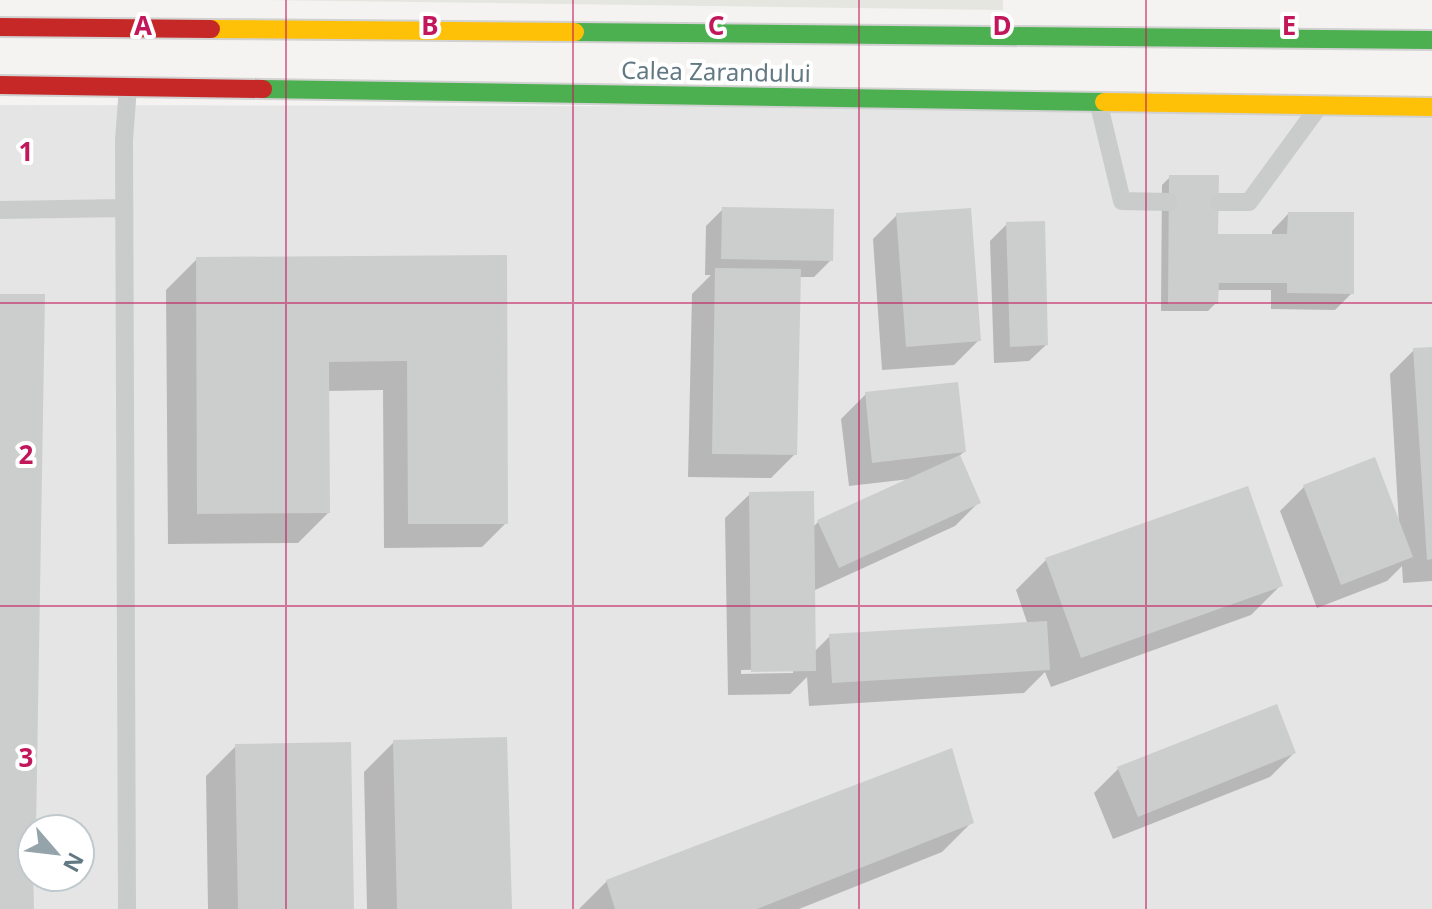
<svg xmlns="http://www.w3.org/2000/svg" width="1432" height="909" font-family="'Noto Sans',sans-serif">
<rect width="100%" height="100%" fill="#f4f3f1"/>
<!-- built -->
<path fill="#e4e5e4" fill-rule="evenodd" d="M0 105 1432 108V909H0ZM32 829H80V877H32Z"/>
<!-- green -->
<path fill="#e4e6df" d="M262 0H1003V10Z"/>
<!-- shadow -->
<path fill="#0003" fill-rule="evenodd" d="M1170 177 1216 236H1272V231L1288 214 1352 293 1335 310 1271 309V290H1217L1216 303 1208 311H1161L1162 185Z
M723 209 831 260 814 277H799L795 454 771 478 688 477 692 294 711 275H705L706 226Z
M897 215 978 341 954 365 882 370 873 239Z
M1007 224 1046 345 1029 361 994 363 990 241Z
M505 257 506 523 482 547 384 548 383 390 327 391 328 513 298 543 168 544 166 290 197 259Z
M1432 349V581L1403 583 1402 566 1387 581 1317 608 1280 511 1304 487 1399 524 1390 374 1414 350Z
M866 394 964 452 958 457 979 502 955 526 813 591 814 652 830 636 1028 625 1016 590 1046 560 1281 585 1251 615 1051 687 1045 672 1024 693 809 706 807 677 790 694 728 695 725 518 750 494 812 528 818 522 910 479 849 486 841 419ZM793 669V673L741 674V670Z
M394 742 510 909H367L364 772Z
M236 746 352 909H208L206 776Z
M1294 753 1270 777 1113 839 1094 793 1119 768Z
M972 822 942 852 799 909H579L607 881Z"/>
<!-- building -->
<path fill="#cccdcd" d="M1169 175H1219L1218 234H1287L1288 212H1354V294L1287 293V283H1219L1218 304H1168Z
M722 207 834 209 833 261 721 259Z
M971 208 981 341 906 347 896 213Z
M1045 221 1048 345 1010 347 1006 222Z
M507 255 508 524H408L407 361 329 362 330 513 197 514 196 257Z
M715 268 801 269 797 455 712 454Z
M0 294H45L36 829H32L34 909H0Z
M1432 347V559L1427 560 1413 348Z
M958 382 966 452 872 463 865 392Z
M960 455 981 503 839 568 817 520Z
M1375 457 1413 557 1341 585 1303 485Z
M1248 486 1283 586 1081 658 1045 558Z
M814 491 816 671 751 672 749 492Z
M1047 621 1050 670 832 683 829 634Z
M1277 704 1296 753 1138 817 1117 767Z
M507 737 512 909H397L393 740Z
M351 742 354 909H238L235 744Z
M952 748 974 823 757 909H615L606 880Z"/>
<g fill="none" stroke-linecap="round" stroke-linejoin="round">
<!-- fast casing -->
<g stroke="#d0d1d0" stroke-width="22">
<path id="fast" d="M575 32 1432 40
M263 89 1104 102"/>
</g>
<!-- slow casing -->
<g stroke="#d0d1d0" stroke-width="22">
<path id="slow" d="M211 29 575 32
M1104 102 1432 107"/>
</g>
<!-- jam casing -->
<g stroke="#d0d1d0" stroke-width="22">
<path id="jam" d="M0 27 211 29
M0 85 263 89"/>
</g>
<!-- lane -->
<path stroke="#cacccc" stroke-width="18" d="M1098 101 1122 201 1169 202
M1219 202H1249L1317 109
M0 210 124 208
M127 909 124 140 128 87"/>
<!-- fast -->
<use href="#fast" stroke="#4caf50" stroke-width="18"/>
<!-- slow -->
<use href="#slow" stroke="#ffc107" stroke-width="18"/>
<!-- jam -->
<use href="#jam" stroke="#c62828" stroke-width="18"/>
</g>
<!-- grid -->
<path fill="none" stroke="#c2185b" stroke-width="2" stroke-opacity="0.55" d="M286 0V909M573 0V909M859 0V909M1146 0V909M0 303H1432M0 606H1432"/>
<g text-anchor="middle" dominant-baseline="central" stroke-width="8" stroke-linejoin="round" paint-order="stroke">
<!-- street labels -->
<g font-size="24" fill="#627883" stroke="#fff">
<text transform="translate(716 71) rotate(1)">Calea Zarandului</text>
</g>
</g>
<g font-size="26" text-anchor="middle" font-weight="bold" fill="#c2185b" stroke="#fff" stroke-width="8" stroke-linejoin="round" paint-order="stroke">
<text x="143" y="35">A</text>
<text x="430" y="35">B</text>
<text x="716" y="35">C</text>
<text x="1002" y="35">D</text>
<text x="1289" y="35">E</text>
<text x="26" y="161">1</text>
<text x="26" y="464">2</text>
<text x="26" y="767">3</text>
</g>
<!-- north arrow -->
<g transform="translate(56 853) rotate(118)"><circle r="38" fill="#ffffff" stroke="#c0c9cd" stroke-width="2"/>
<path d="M0-6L14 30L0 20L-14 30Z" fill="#95a3aa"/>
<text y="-12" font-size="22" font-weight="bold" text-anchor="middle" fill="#627883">N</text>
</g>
</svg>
